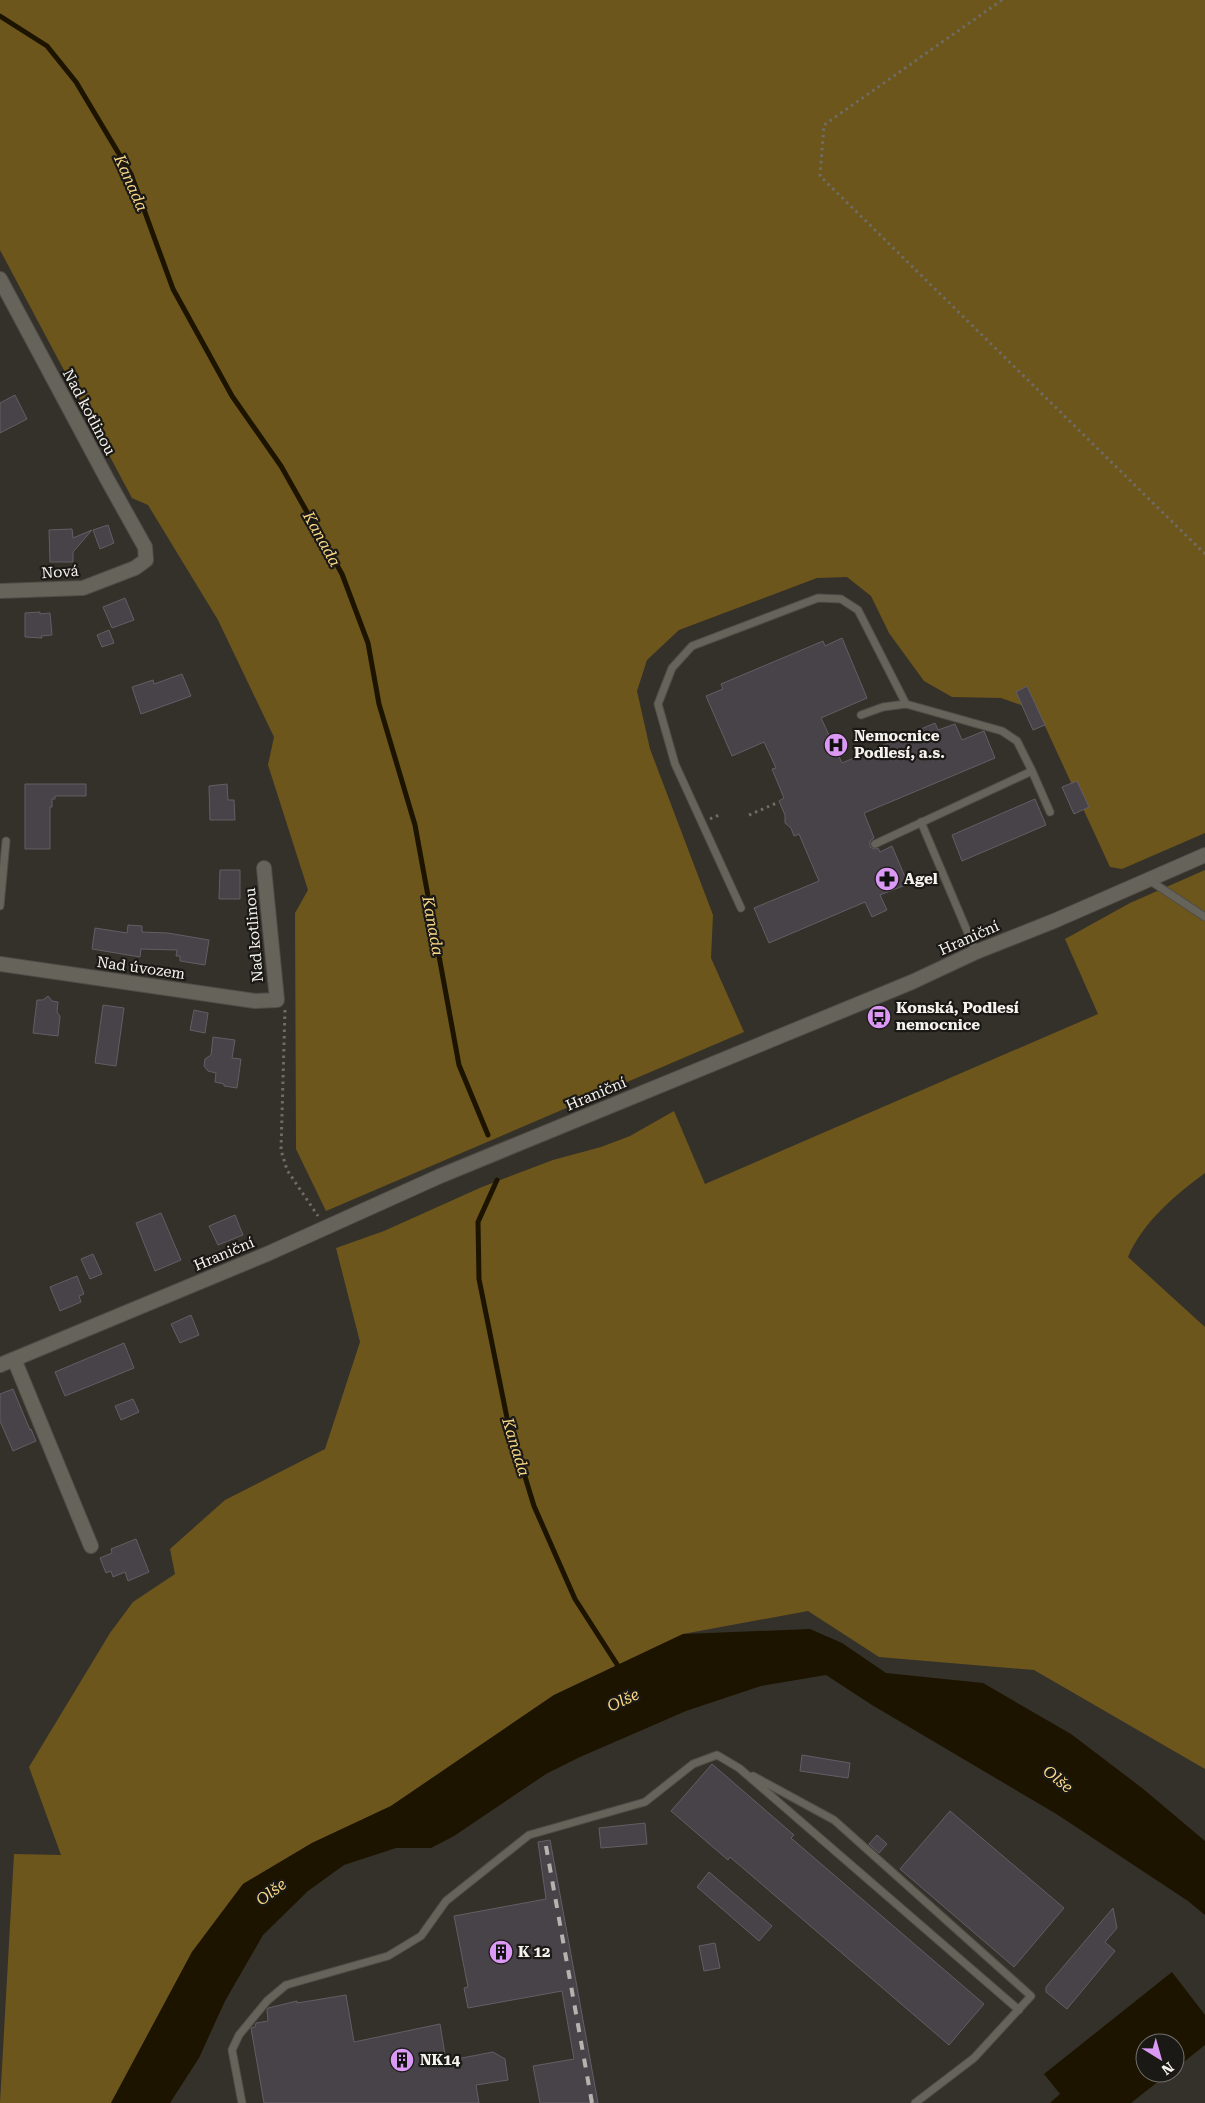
<svg xmlns="http://www.w3.org/2000/svg" width="1205" height="2103" font-family="'Roboto Serif',serif">
<rect width="100%" height="100%" fill="#34312a"/>
<!-- green -->
<path fill="#6d561b" d="M0 0H1205V833L1122 869 1110 867 1038 711 1001 698 952 697 924 681 889 633 871 596 847 577 817 578 679 630 647 660 637 691 650 749 713 915 711 958 744 1032 326 1211 296 1149 295 913 308 890 268 765 274 737 218 620 148 505 132 498 0 250Z
M1205 870V1173C1175 1195 1143 1222 1128 1257L1205 1327V1769L1034 1670 879 1657 808 1611 683 1634 554 1695 391 1806 312 1843 243 1884 192 1952 111 2103H0L14 1854 61 1855 29 1767 110 1633 133 1602 175 1574 170 1549 225 1500 325 1449 360 1342 336 1248 384 1231 482 1187 553 1160 601 1147 630 1136 674 1111 705 1184 1098 1014 1065 939 1130 903Z"/>
<!-- water -->
<path fill="#1d1400" d="M810 1629 842 1643 886 1673 983 1683 1071 1734 1142 1788 1205 1841V1915L1188 1901 1058 1815 872 1705 826 1675 761 1686 686 1711 580 1757 546 1774 454 1836 431 1848H396L344 1865 308 1891 263 1935 225 2001 199 2058 170 2103H111L192 1952 243 1884 312 1843 391 1806 554 1695 683 1634Z
M1172 1972 1205 2015V2045L1175 2069V2043H1145V2073H1169L1131 2103H1050L1060 2094 1044 2074Z"/>
<g fill="none" stroke-linecap="round" stroke-linejoin="round">
<!-- stream -->
<path stroke="#1d1400" stroke-width="5" d="M0 16 47 46 76 82 131 174 173 289 232 396 281 466 342 574 368 643 379 704 415 825 459 1065 488 1135
M497 1180 478 1222 479 1279 507 1418 534 1506 575 1599 620 1669"/>
</g>
<!-- building -->
<path fill="#474349" stroke="#635e65" d="M15 395 27 419 0 433V403Z
M108 525 114 543 100 549 93 530Z
M72 529 73 538 92 530 73 552V562H50L49 530Z
M125 598 134 620 112 628 103 607Z
M40 612V614L50 613 52 635 41 636 42 638 25 637V613Z
M109 630 114 643 102 647 97 635Z
M842 638 867 698 821 718 842 763 935 723 938 730 955 724 962 740 984 731 995 758 864 813 874 838 870 841V847L874 849 878 848 880 852 892 846 908 884 880 895 887 910 872 917 865 902 769 943 754 908 819 881 799 834 794 836 791 828 785 823V815L779 801 784 798 772 769 776 768 764 742 732 756 706 696 723 689 721 684 823 641 825 646Z
M182 674 191 696 141 714 132 687 153 680 154 684Z
M1027 686 1045 725 1033 730 1016 692Z
M1077 781 1089 807 1074 814 1062 787Z
M25 784H86V796H55V799H52V807H50V849H25Z
M227 784 228 800H234L235 820H210L209 786Z
M1035 799 1046 825 962 861 952 835Z
M220 870H240V899H219Z
M128 925 142 926V932L168 933 209 940 205 965 180 961V956H176L177 950 141 949 140 957 92 949 95 928 127 933Z
M48 996 52 1001 58 1002 57 1012 60 1016 58 1036 33 1033 37 1000H43Z
M103 1005 124 1008 116 1066 95 1063Z
M194 1010 208 1013 205 1033 190 1030Z
M213 1037 235 1040 232 1058 241 1059 237 1088 224 1086V1084L215 1082 216 1073 208 1071 204 1066 205 1059 211 1055Z
M161 1213 181 1260 155 1271 136 1223Z
M235 1215 243 1235 218 1245 209 1226Z
M93 1254 102 1274 90 1279 81 1259Z
M77 1276 84 1294 79 1296 81 1302 60 1311 50 1287Z
M191 1315 199 1335 180 1343 171 1324Z
M124 1343 134 1368 65 1396 55 1372Z
M13 1389 30 1430 31 1429 36 1441 13 1451 0 1421V1394Z
M133 1399 139 1412 121 1420 115 1406Z
M136 1539 149 1572 128 1581 125 1572 113 1577 111 1571 106 1573 100 1558 112 1553 111 1549Z
M802 1755 850 1763 848 1778 800 1771Z
M712 1764 794 1835 791 1838 984 2004 949 2045 730 1857 728 1860 671 1811Z
M950 1811 1064 1908 1014 1967 900 1869Z
M645 1823 647 1844 601 1848 599 1828Z
M877 1835 887 1844 879 1853 869 1844Z
M550 1840 579 1998 598 2103H540L533 2066 574 2059 562 1991 468 2008 464 1988 468 1987 454 1916 546 1899 538 1842Z
M709 1872 772 1926 759 1941 697 1887Z
M1113 1908 1117 1928 1105 1942 1115 1951 1067 2009 1046 1992V1987Z
M715 1943 720 1968 704 1971 699 1946Z
M346 1995 354 2042 440 2024 446 2061 493 2052 505 2059 508 2080 476 2085 479 2103H264L251 2028 255 2027 256 2023 268 2021 267 2010 268 2008 297 2001V2003Z"/>
<g fill="none" stroke-linecap="round" stroke-linejoin="round">
<!-- lane casing -->
<g stroke="#504d48" stroke-width="9">
<path id="lane" d="M861 715 883 707 906 704 1002 731 1017 741 1032 771
M921 822 976 952
M875 844 1032 771 1050 812
M1149 880 1205 917
M0 906 6 841
M741 908 675 764 658 704 672 668 692 646 818 598 841 599 858 610 906 704
M753 1776 834 1820 1031 1996 974 2058 915 2103
M242 2103 232 2050 239 2035 267 2001 286 1985 388 1956 421 1936 446 1901 529 1835 645 1802 693 1764 717 1755 739 1768 1019 2010"/>
</g>
<!-- street casing -->
<g stroke="#504d48" stroke-width="16">
<path id="street" d="M0 279 107 479 145 547 146 560 135 568 83 588 0 591
M0 964 255 1001 277 1000 264 868
M14 1359 91 1546
M0 1365 267 1254 440 1176 912 982 976 952 1054 921 1205 855"/>
</g>
<!-- path -->
<path stroke="#6f6c66" stroke-width="3" stroke-dasharray="2.5 4" stroke-linecap="butt" d="M1002 0 824 125 820 176 1205 554
M749 815 779 802
M710 819 721 814
M285 1010 281 1150 287 1170 318 1216"/>
<!-- lane -->
<use href="#lane" stroke="#66635b" stroke-width="7"/>
<!-- street -->
<use href="#street" stroke="#66635b" stroke-width="14"/>
<!-- rail -->
<path stroke="#b6b3ae" stroke-width="4" stroke-dasharray="9 9" stroke-linecap="butt" d="M546 1846 592 2103"/>
</g>
<!-- icons -->
<defs>
<g id="hospital-disc" transform="scale(1.25)"><circle r="9.5" fill="#db99f5" stroke="#1b1916"/><path d="M-5-5h3v3.5h4V-5h3V5h-3V1.5h-4V5h-3Z" fill="#111"/></g>
<g id="pharmacy-disc" transform="scale(1.25)"><circle r="9.5" fill="#db99f5" stroke="#1b1916"/><path d="M-2-6h4v4h4v4h-4v4h-4v-4h-4v-4h4Z" fill="#111"/></g>
<g id="bus-disc" transform="scale(1.25)"><circle r="9.5" fill="#db99f5" stroke="#1b1916"/><path d="M-5-6H5V4H4V6H2V4H-2V6H-4V4H-5ZM-3.5-4V0h7V-4ZM-3.5 1.2v1.5H-2V1.2ZM2 1.2v1.5H3.5V1.2Z" fill="#111"/></g>
<g id="building-disc" transform="scale(1.25)"><circle r="9.5" fill="#db99f5" stroke="#1b1916"/><path d="M-4-6H4V6H1V3H-1V6H-4ZM-2.5-4.3h1.7v1.8h-1.7ZM.8-4.3h1.7v1.8H.8ZM-2.5-1h1.7V.8h-1.7ZM.8-1h1.7V.8H.8Z" fill="#111"/></g>
</defs>
<g fill-rule="evenodd">
<use href="#hospital-disc" x="836" y="745"/>
<use href="#pharmacy-disc" x="887" y="879"/>
<use href="#bus-disc" x="879" y="1017"/>
<use href="#building-disc" x="501" y="1952"/>
<use href="#building-disc" x="402" y="2060"/>
</g>
<g text-anchor="middle" dominant-baseline="central" stroke-width="4.5" stroke-linejoin="round" paint-order="stroke">
<!-- street labels -->
<g font-size="15" fill="#f5f3ee" stroke="#1b1916">
<text transform="translate(89 412) rotate(62)">Nad kotlinou</text>
<text transform="translate(60 572) rotate(-4)">Nová</text>
<text transform="translate(254 935) rotate(-95)">Nad kotlinou</text>
<text transform="translate(969 938) rotate(-24)">Hraniční</text>
<text transform="translate(141 968) rotate(8)">Nad úvozem</text>
<text transform="translate(596 1094) rotate(-23)">Hraniční</text>
<text transform="translate(224 1254) rotate(-23)">Hraniční</text>
</g>
<!-- poi labels -->
<g font-size="15" font-weight="bold" fill="#f5f3ee" stroke="#1b1916" text-anchor="start">
<text x="854" y="736">Nemocnice<tspan x="854" dy="17">Podlesí, a.s.</tspan></text>
<text x="904" y="879">Agel</text>
<text x="896" y="1008">Konská, Podlesí<tspan x="896" dy="17">nemocnice</tspan></text>
<text x="518" y="1952">K 12</text>
<text x="420" y="2060">NK14</text>
</g>
<!-- water labels -->
<g font-size="16" font-style="italic" fill="#f9d785" stroke="#1b1916">
<text transform="translate(131 183) rotate(66)">Kanada</text>
<text transform="translate(322 539) rotate(61)">Kanada</text>
<text transform="translate(433 926) rotate(80)">Kanada</text>
<text transform="translate(516 1447) rotate(73)">Kanada</text>
<text transform="translate(623 1700) rotate(-25)">Olše</text>
<text transform="translate(1058 1779) rotate(39)">Olše</text>
<text transform="translate(271 1892) rotate(-37)">Olše</text>
</g>
</g>
<!-- north arrow -->
<g transform="translate(1160 2058) rotate(143)"><circle r="24" fill="#1b1916" stroke="#72706c"/>
<path d="M0-4L9 19L0 12L-9 19Z" fill="#db99f5"/>
<text y="-8" font-size="14" font-weight="bold" text-anchor="middle" fill="#f5f3ee">N</text>
</g>
</svg>
